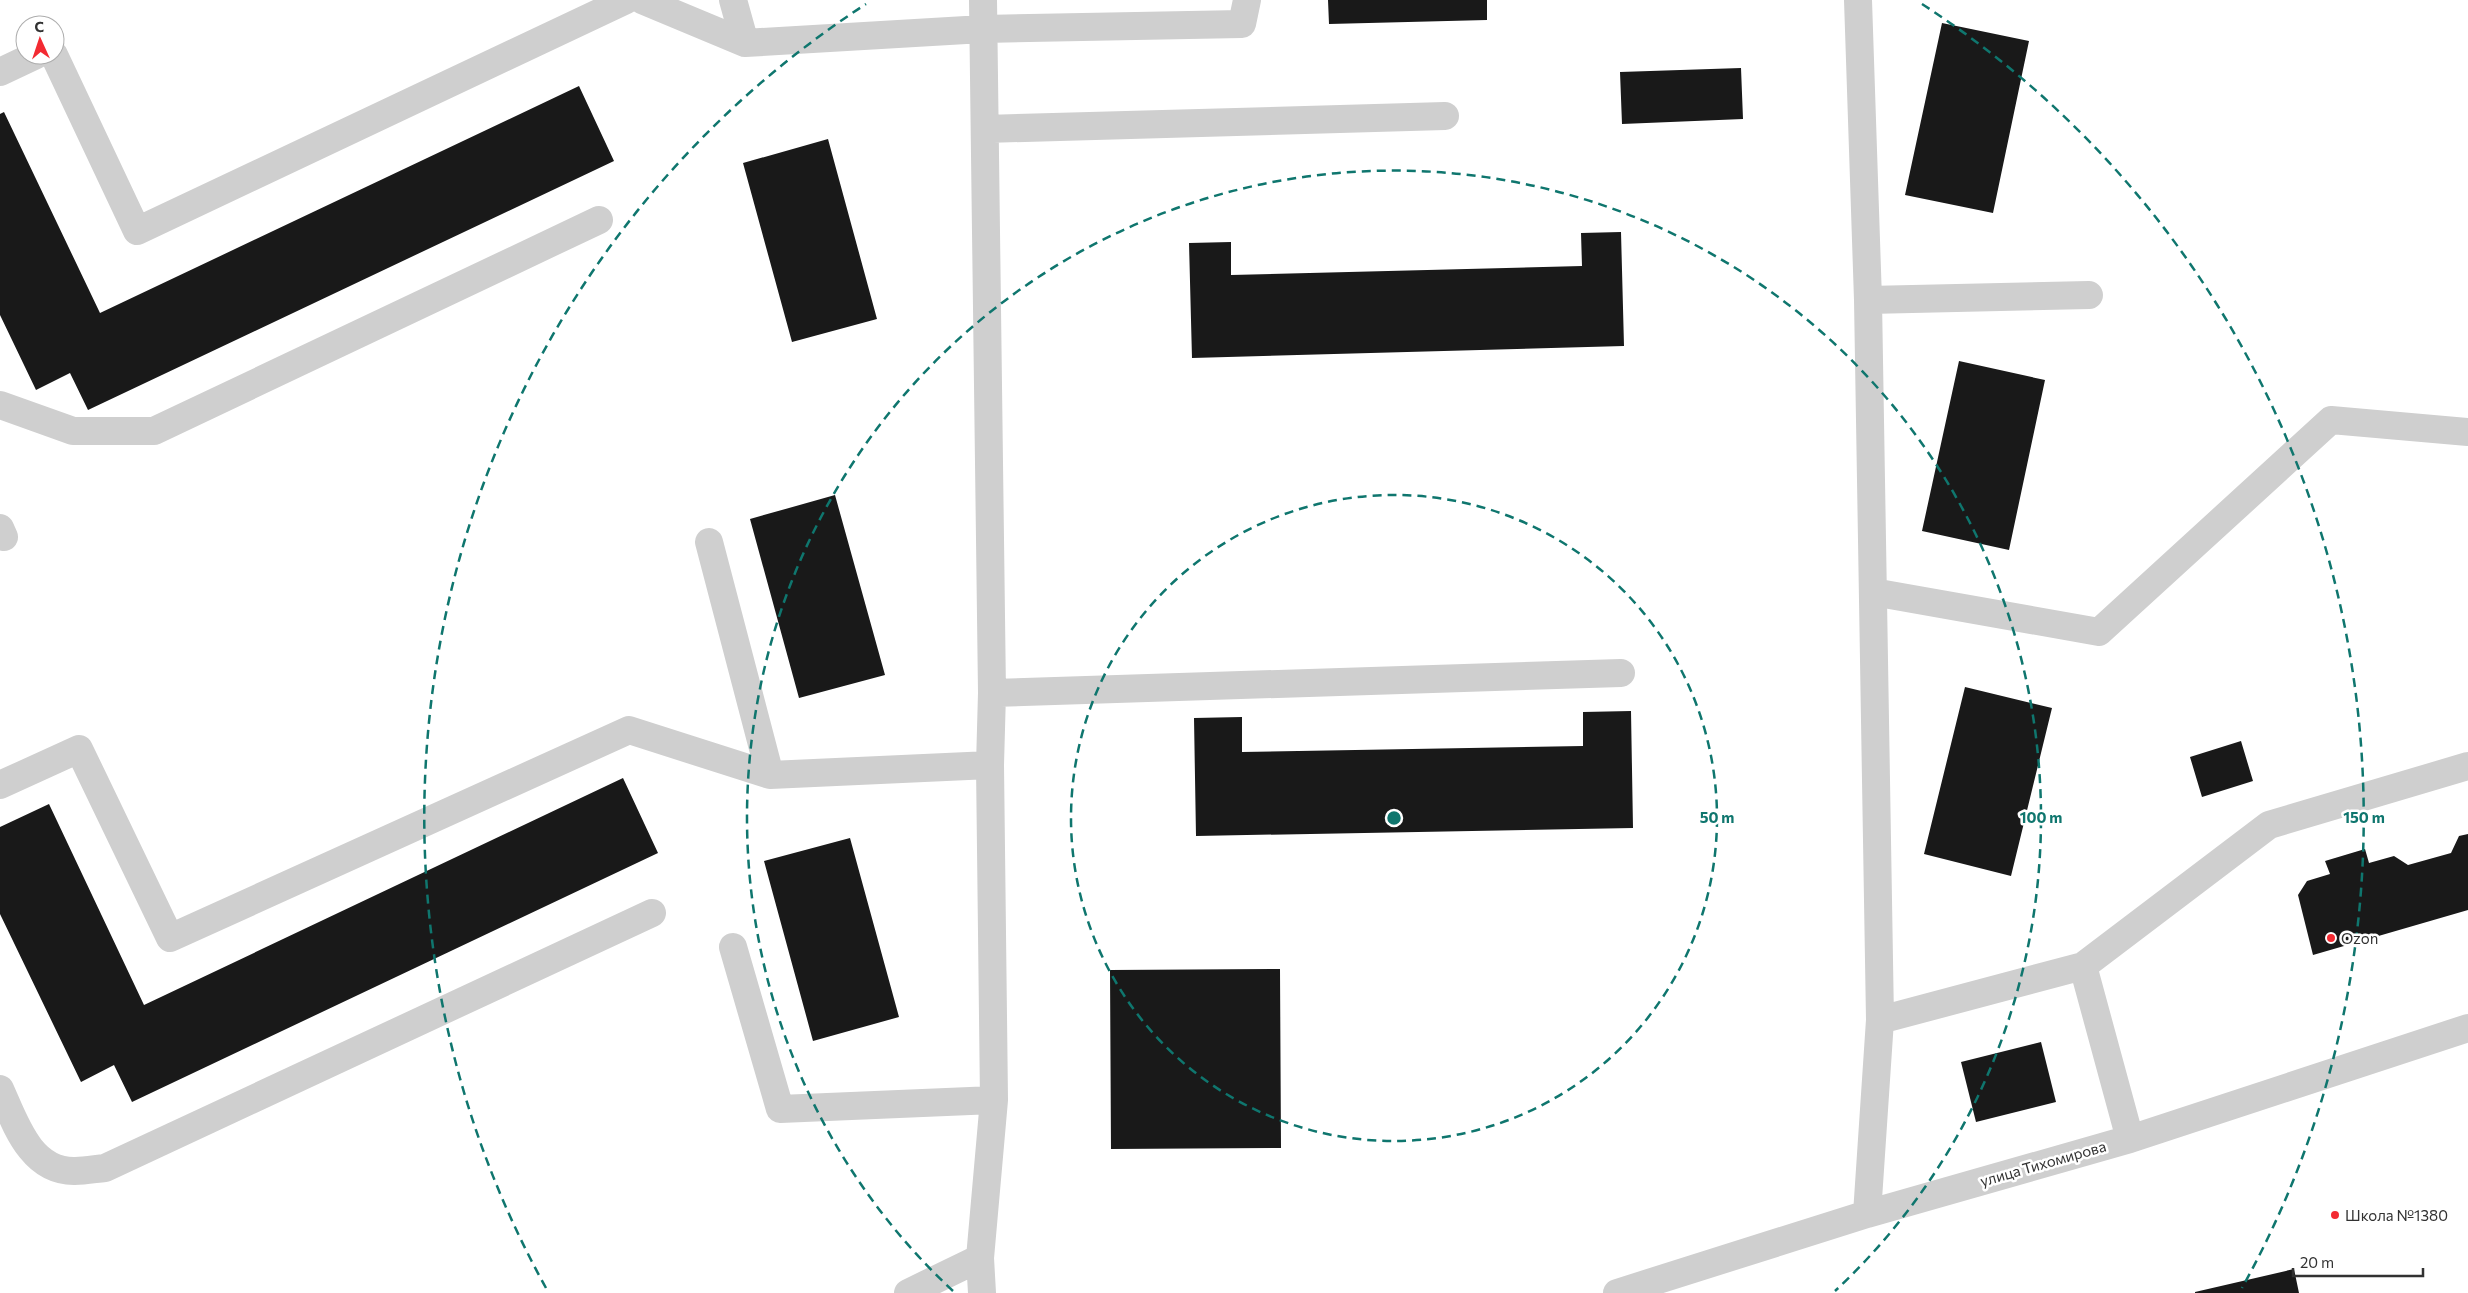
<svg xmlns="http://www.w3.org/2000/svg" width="2468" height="1293" font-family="Commissioner,sans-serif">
<rect width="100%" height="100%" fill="#fff"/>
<!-- building -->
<path fill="#191919" d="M1328 0H1487V20L1329 24Z
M1942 23 2029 41 1993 213 1905 195Z
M1741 68 1743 119 1622 124 1620 72Z
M579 86 614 161 88 410 70 373 36 390 0 315V114L4 112 100 313Z
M828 139 877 319 792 342 743 163Z
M1621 232 1624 346 1192 358 1189 243 1231 242V275L1582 266 1581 233Z
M1959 361 2045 380 2009 550 1922 531Z
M835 495 885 675 799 698 750 519Z
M1965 687 2052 708 2011 876 1924 854Z
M1631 711 1633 828 1196 836 1194 718 1242 717V752L1583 746V712Z
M2241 741 2253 781 2202 797 2190 757Z
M623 778 658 853 132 1102 114 1065 81 1082 0 914V827L49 804 144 1005Z
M2468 834V910L2313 955 2298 895 2307 881 2330 874 2325 861 2365 849 2369 863 2394 856 2408 865 2451 853 2459 836Z
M850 838 899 1017 813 1041 764 861Z
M1280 969 1281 1148 1111 1149 1110 970Z
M2041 1042 2056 1102 1976 1122 1961 1062Z
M2294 1269 2299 1293H2195V1292Z"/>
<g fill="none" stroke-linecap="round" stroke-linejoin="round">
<!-- minor -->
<path stroke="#cfcfcf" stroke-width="28" d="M642 0 745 43 983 29 1242 24 1247 0
M733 0 745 43
M1858 0 1868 300 1880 1020 1867 1214
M54 55 137 231 626 0
M0 72 36 55
M985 129 1445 116
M1868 300 2089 295
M0 405 73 431H154L599 220
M0 528 4 537
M709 542 770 775
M1873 592 2099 632 2331 420 2468 432
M992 693 1621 673
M0 785 79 749 170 938 629 730 770 775 990 765
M733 947 780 1109 994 1100
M1880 1020 2083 966
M0 1089C15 1122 30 1172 75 1171 85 1171 95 1169 105 1168L652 913
M2130 1139 2083 966 2269 825 2468 766
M908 1293 980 1258
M982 1293 980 1258 994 1100 990 765 992 693 983 0
M1617 1293 1867 1214 2130 1139 2468 1028"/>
</g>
<!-- distance rings -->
<g fill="none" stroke="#0f766e" stroke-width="2.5" stroke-dasharray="9 6">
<circle cx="1394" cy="818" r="323"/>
<path d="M953 1291A647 647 0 1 1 1835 1291"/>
<path d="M546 1288A970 970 0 0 1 866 4M1922 4A970 970 0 0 1 2242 1288"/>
</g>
<!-- markers -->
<g fill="#f32a32" stroke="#fff" stroke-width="2">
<circle cx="2331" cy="938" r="5"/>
<circle cx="2335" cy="1215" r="5"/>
</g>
<g text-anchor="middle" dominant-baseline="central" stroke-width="5" stroke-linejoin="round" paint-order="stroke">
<!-- poi labels -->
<g font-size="15" fill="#323232" stroke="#fff" text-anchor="start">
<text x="2341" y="938">Ozon</text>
<text x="2345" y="1215">Школа №1380</text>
</g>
<!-- street labels -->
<g font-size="15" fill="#323232" stroke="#fff">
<text transform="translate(2043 1163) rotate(-16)">улица Тихомирова</text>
</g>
</g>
<circle cx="1394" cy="818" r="8" fill="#0f766e" stroke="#fff" stroke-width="2.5"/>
<g font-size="15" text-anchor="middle" font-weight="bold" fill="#0f766e" stroke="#fff" stroke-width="5" stroke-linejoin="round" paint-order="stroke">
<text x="1717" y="823">50 m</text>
<text x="2041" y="823">100 m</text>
<text x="2364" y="823">150 m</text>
</g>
<!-- north arrow -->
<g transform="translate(40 40) rotate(357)"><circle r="24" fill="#ffffff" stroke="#adadad"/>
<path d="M0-4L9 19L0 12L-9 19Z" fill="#f32a32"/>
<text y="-8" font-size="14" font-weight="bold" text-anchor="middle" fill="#323232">С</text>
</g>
<!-- scale -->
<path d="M2293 1268v8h130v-8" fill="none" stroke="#323232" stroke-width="2.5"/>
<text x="2300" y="1268" font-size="15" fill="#323232" stroke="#ffffff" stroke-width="4" paint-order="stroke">20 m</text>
</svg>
